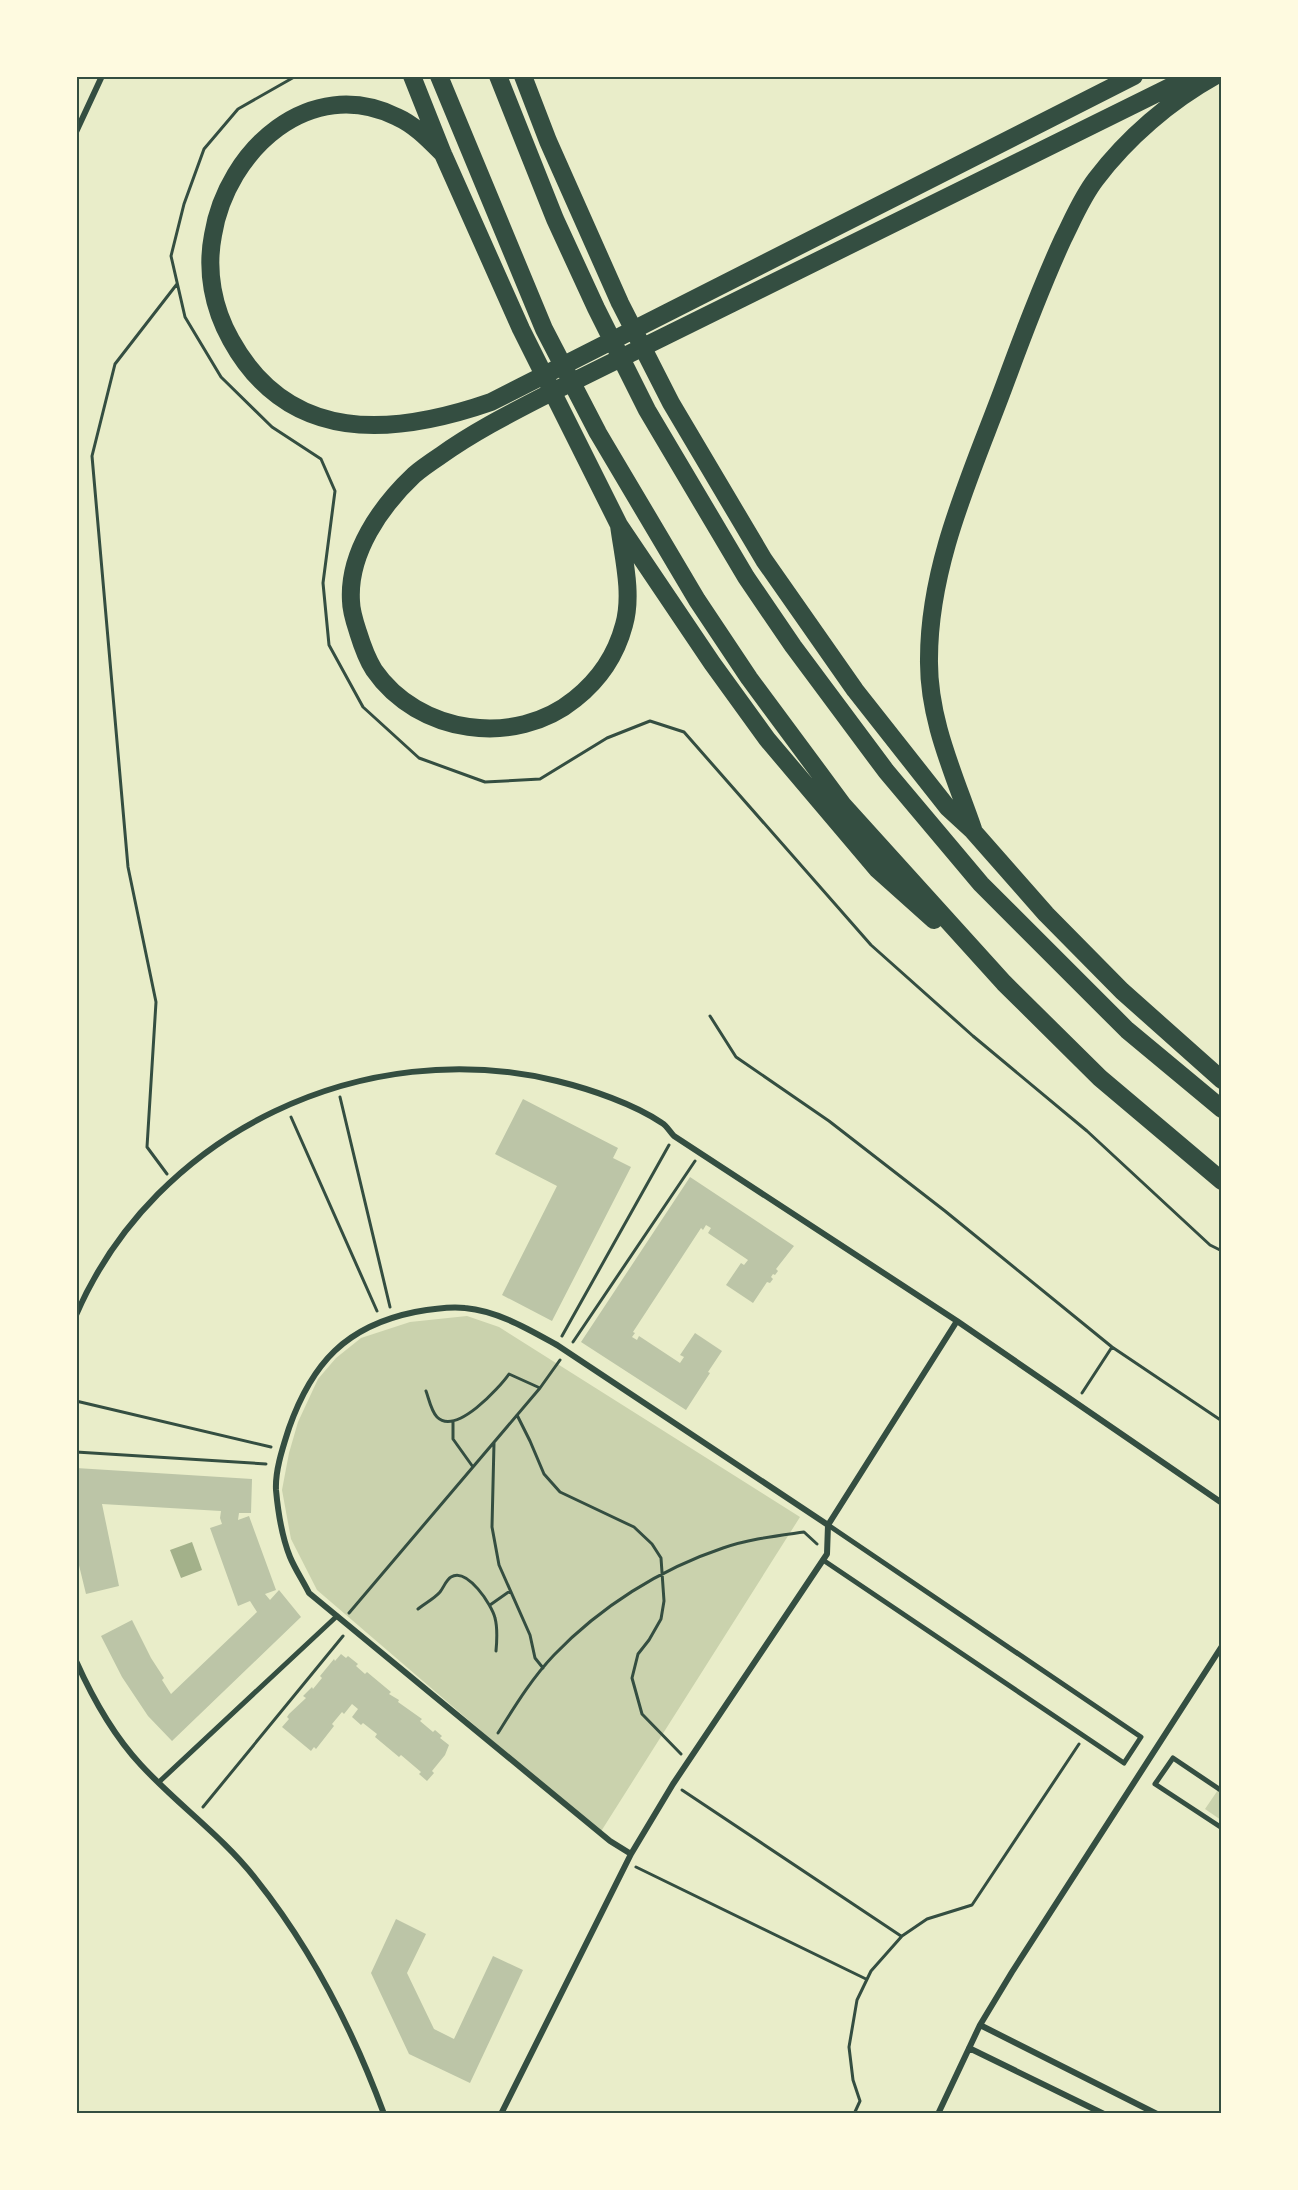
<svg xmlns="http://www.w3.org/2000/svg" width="1298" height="2190" font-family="'Roboto Serif',serif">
<rect width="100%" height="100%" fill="#e9edc9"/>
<!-- green -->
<path fill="#cad2ad" d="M467 1316 499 1327 800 1517 600 1833 317 1590 291 1539 282 1490 289 1453 298 1422 318 1379 336 1358 361 1338 410 1322Z
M1220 1787 1221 1788V1820L1205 1809Z"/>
<!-- water -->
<path fill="#a3b18a" d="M192 1542 202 1570 181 1578 170 1550Z"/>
<!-- building -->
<path fill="#bcc5a7" d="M523 1099 618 1148 613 1158 631 1167 552 1321 502 1295 557 1186 495 1154Z
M690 1177 794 1246 776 1269 778 1271 775 1275 773 1274 771 1277 773 1279 770 1283 767 1282 753 1303 726 1285 741 1263 744 1265 748 1260 708 1233 711 1228 706 1225 703 1230 701 1228 633 1332 635 1333 632 1337 637 1340 639 1336 680 1363 684 1357 680 1355 695 1333 722 1351 708 1372 710 1373 686 1410 581 1342Z
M76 1468 252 1479 251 1513H239L238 1520 249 1516 276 1590 265 1594 270 1600 279 1590 301 1617 172 1741 148 1716 122 1677 101 1636 132 1620 151 1658 164 1678 162 1680 171 1694 257 1612 250 1601 238 1606 210 1528 222 1524 220 1518 221 1511 102 1504 119 1586 86 1594 76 1553Z
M341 1654 346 1658 348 1656 358 1664 356 1666 365 1674 367 1672 391 1692 389 1694 399 1700 398 1702 422 1719 420 1721 433 1732 435 1730 442 1736 440 1738 449 1745 445 1755 432 1771 434 1773 427 1781 419 1774 421 1772 401 1755 399 1757 375 1737 377 1734 363 1723 361 1725 352 1717 358 1709 352 1704 344 1714 342 1712 332 1724 334 1726 316 1749 314 1747 311 1751 282 1727 289 1719 287 1717 289 1714 306 1698 303 1696 312 1687 313 1689 322 1678 320 1676 334 1659 335 1661Z
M396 1919 426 1934 407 1973 434 2029 454 2039 493 1956 523 1970 470 2083 409 2054 371 1973Z"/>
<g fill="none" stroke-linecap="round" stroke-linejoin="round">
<!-- path -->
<path stroke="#344e41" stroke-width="3" d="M296 76 238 109 204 149 184 204 171 256 185 317 221 377 272 427 321 459 335 491 323 583 329 645 363 707 419 758 485 782 540 779 607 738 650 721 684 732 871 945 973 1036 1087 1131 1210 1245 1222 1251
M76 151H77
M710 1016 736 1057 829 1121 945 1211 1112 1347 1222 1421
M340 1097 390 1307
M291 1117 377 1311
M167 1174 147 1147 156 1002 128 867 92 456 115 364 177 284
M562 1336 669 1145
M573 1342 695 1161
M426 1391C429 1399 431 1411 437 1417 456 1436 499 1388 509 1374L540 1388
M1082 1393 1112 1347
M76 1401 271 1447
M517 1415 530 1441 544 1474 560 1492 634 1527 652 1544 661 1558 664 1601 661 1619 649 1640 638 1654 632 1678 642 1714 681 1754
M453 1421V1439L473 1467
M494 1443 492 1527 499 1565 530 1635 535 1658 543 1668
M76 1452 266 1464
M490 1605 510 1591
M418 1609C425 1603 434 1599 440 1592 444 1587 446 1580 451 1577 467 1567 492 1605 495 1618 498 1629 497 1640 496 1651
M349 1613 540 1388 560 1360
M498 1733C515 1706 532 1678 554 1655 600 1607 660 1569 723 1548 749 1539 776 1536 804 1532L817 1544
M682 1790 901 1936
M203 1807 343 1636
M636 1867 866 1979
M854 2114 860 2101 853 2080 849 2047 857 2000 871 1971 902 1936 927 1919 972 1905 1079 1744"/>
<!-- pedestrian -->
<path stroke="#344e41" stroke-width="5" d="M823 1560 1124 1763 1141 1737 828 1525
M159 1782 337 1616
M1222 1791 1173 1758 1155 1784 1222 1828"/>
<!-- minor -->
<path stroke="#344e41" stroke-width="6" d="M76 132 102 76
M76 1315C156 1131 365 1034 557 1081 590 1089 634 1104 662 1123 667 1126 670 1132 674 1136L957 1321 1222 1503
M76 1661C93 1699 113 1735 141 1765 178 1805 222 1836 255 1878 311 1948 353 2030 384 2114
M631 1854 610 1841 309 1593C303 1581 295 1569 290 1557 282 1537 278 1512 276 1490 275 1470 283 1447 289 1428 312 1363 346 1326 415 1312 431 1309 449 1306 465 1308 498 1311 528 1329 557 1345L828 1525
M980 2025 1157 2114
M969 2048 1104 2114
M501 2114 631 1854 673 1784 827 1554 828 1525 957 1321
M938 2114 980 2025 1012 1972 1222 1646"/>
<!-- motorway -->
<path stroke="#344e41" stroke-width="18" d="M412 76 443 154 521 329 619 525 712 663 767 739 877 869 934 920
M439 76 544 329 598 433 697 600 749 678 843 805 1004 983 1100 1078 1222 1181
M498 76 555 219 596 308 647 410 746 577 793 646 886 771 981 884 1127 1030 1222 1109
M523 76 548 141 620 303 671 403 764 560 855 690 948 808 973 831 1046 914 1122 991 1222 1080
M443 154C429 140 415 125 397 117 310 74 227 150 213 235 206 271 213 308 231 340 289 445 393 436 491 402L1134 76
M619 525C623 556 633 594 624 625 616 655 599 680 575 699 515 748 418 734 374 670 367 659 362 645 358 632 355 623 351 611 351 601 348 553 381 506 414 475 422 468 431 462 440 456 472 433 507 415 542 397L1192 76
M973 829C954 774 928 719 929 659 929 562 973 471 1006 381 1024 332 1041 287 1063 239 1073 219 1082 197 1096 179 1127 138 1170 101 1215 76"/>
</g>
<!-- border -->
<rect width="1298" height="2190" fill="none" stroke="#fefae0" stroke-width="156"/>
<rect x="78" y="78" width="1142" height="2034" fill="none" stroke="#344e41" stroke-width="2"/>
</svg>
